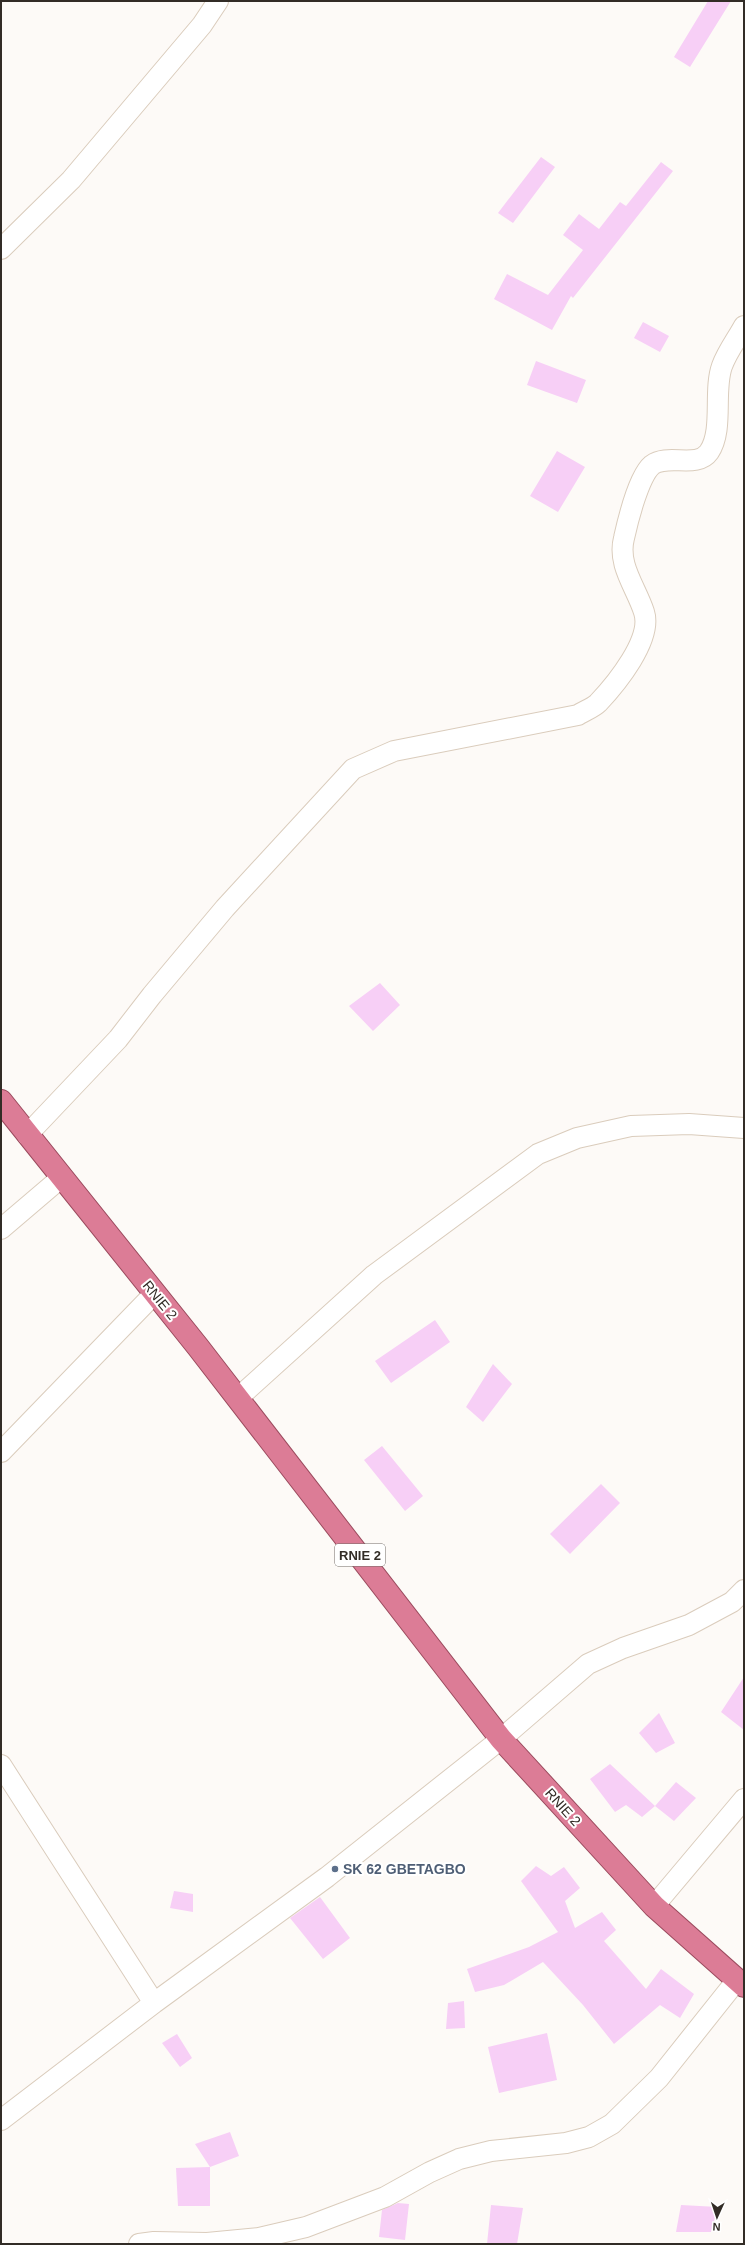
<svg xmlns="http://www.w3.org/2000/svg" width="745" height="2245" font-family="Arial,sans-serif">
<rect width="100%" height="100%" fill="#fdfaf7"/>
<!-- building -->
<path fill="#f7cff6" d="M708 1H731L690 67 674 57Z
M541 157 555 167 513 223 498 213Z
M661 162 673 171 573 298 571 296 552 330 494 299 507 274 548 295 583 250 563 235 579 214 599 229 620 202 626 206Z
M643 322 669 336 660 352 634 338Z
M536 361 586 380 577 403 527 385Z
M557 451 585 467 558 512 530 496Z
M380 983 400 1005 373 1031 349 1006Z
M435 1320 450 1342 391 1383 375 1361Z
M493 1364 512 1384 483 1422 466 1407Z
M382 1446 423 1496 405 1511 364 1460Z
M601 1484 620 1503 570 1554 550 1534Z
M744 1677V1730L721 1712Z
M659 1713 675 1743 656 1753 639 1733Z
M610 1764 655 1806 642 1817 626 1805 615 1812 590 1779Z
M676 1782 696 1798 674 1821 655 1806Z
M536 1866 551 1876 564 1867 580 1888 565 1901 575 1928 602 1912 616 1930 604 1941 646 1989 661 1969 694 1994 680 2018 660 2005 614 2044 583 2005 543 1962 504 1985 475 1992 467 1969 529 1947 558 1932 521 1881Z
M174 1891 193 1894V1912L170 1908Z
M320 1897 350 1938 323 1959 290 1918Z
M464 2001 465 2028 446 2029 448 2003Z
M547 2033 557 2080 499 2093 488 2047Z
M177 2034 192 2058 180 2067 162 2043Z
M230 2132 239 2156 210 2167 195 2144Z
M210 2167V2206H178L176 2168Z
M398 2203 409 2204 405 2240 379 2237 382 2210Z
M491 2205 523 2208 517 2244H487Z
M681 2205 718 2207 711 2232H676Z"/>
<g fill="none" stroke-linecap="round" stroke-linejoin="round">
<!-- minor casing -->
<g stroke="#daccbc" stroke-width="22">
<path id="minor" d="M1 249 71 180 202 25 218 1
M27 1135 118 1039 152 995 225 908 353 769 394 751 578 715C584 711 593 708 598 703 616 684 653 639 644 612 636 587 617 565 624 538 628 520 639 476 652 465 668 453 697 469 709 452 724 430 713 391 722 366 727 352 737 339 744 326
M1 1229 62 1177
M238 1398 374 1275 538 1154 577 1138 631 1126 689 1124 744 1128
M1 1452 155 1293
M1 1765 154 2003
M654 1906 744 1799
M1 2120 154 2003 327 1877 501 1739 588 1664 623 1648 689 1625 732 1602 744 1590
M139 2244 154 2242 207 2243 259 2238 306 2227 385 2197 430 2172 459 2159 491 2151 566 2143 589 2137 612 2124 659 2078 737 1980"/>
</g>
<!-- trunk casing -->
<g stroke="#9b4b5e" stroke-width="24">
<path id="trunk" d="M1 1101 198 1347 501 1739 654 1906 744 1986"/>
</g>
<!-- minor -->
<use href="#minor" stroke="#fff" stroke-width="20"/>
<!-- trunk -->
<use href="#trunk" stroke="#dc7c96" stroke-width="22"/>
</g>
<!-- markers -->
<circle fill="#5c6f8a" stroke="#fff" stroke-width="1.5" cx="335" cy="1869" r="4"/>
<g text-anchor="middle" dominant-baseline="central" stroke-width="4" stroke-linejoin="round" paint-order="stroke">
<!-- shield labels -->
<rect fill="#fff" stroke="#706b67" stroke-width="1" x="335" y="1544" width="50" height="22" rx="3"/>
<g font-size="13" font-weight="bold" fill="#322c26">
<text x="360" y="1555">RNIE 2</text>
</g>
<!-- street labels -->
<g font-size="14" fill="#322c26" stroke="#fff">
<text transform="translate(160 1300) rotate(51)">RNIE 2</text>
<text transform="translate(563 1807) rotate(48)">RNIE 2</text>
</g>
<!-- service labels -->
<g font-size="14" font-weight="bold" fill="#4e5e75" stroke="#fff" text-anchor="start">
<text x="343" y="1869">SK 62 GBETAGBO</text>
</g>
</g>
<!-- border -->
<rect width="745" height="2245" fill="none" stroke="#322c26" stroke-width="4"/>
<!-- north arrow -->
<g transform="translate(717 2217) rotate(183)" stroke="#ffffff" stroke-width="3" paint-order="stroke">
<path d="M0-3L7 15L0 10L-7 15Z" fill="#322c26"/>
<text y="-6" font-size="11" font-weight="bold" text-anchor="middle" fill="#322c26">N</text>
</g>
</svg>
